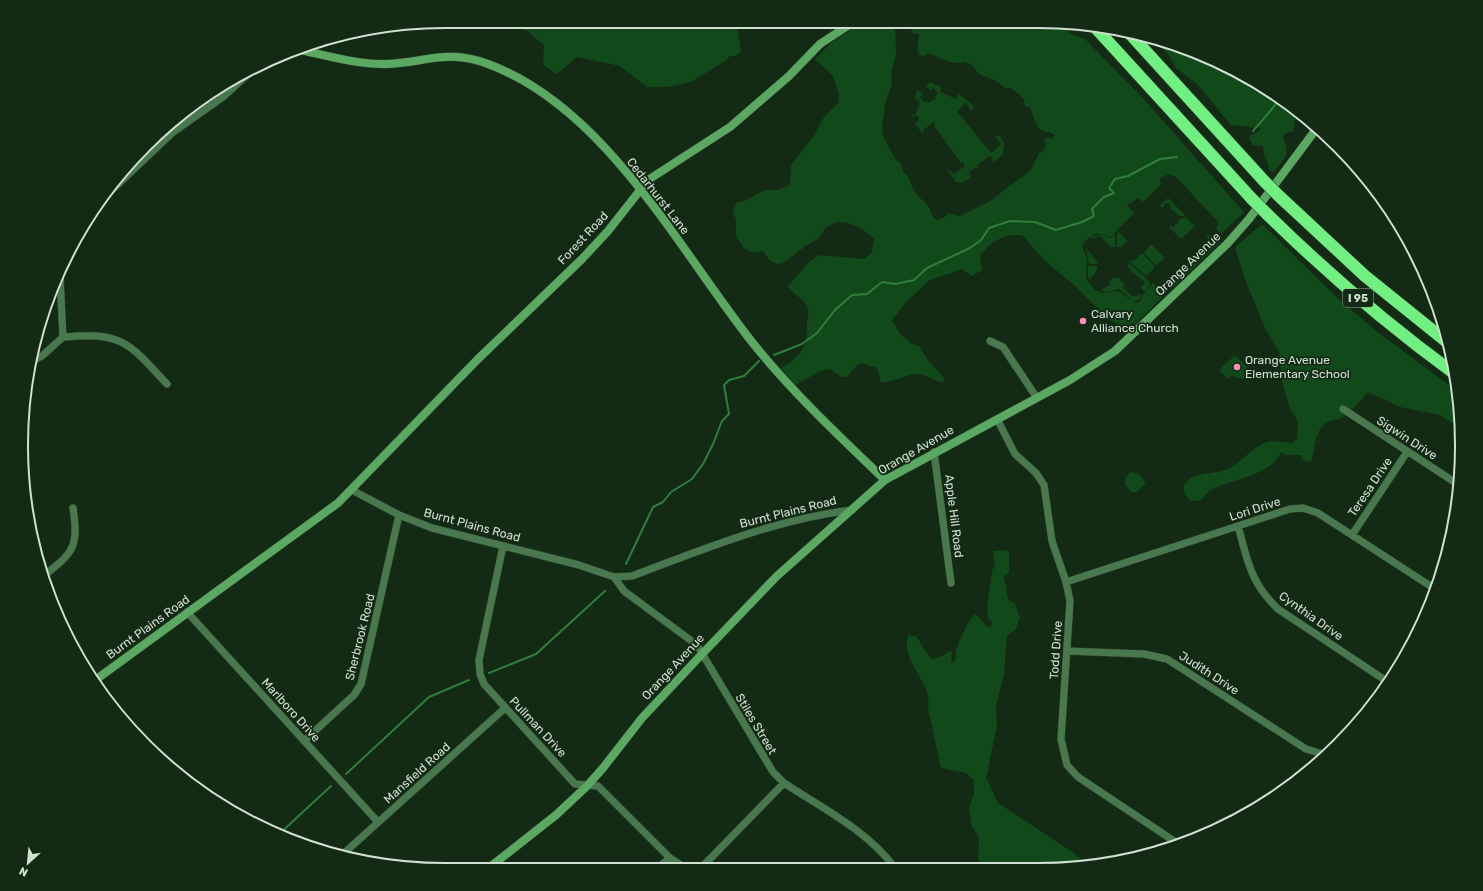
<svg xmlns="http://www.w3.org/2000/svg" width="1483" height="891" font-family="Rubik,sans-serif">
<rect width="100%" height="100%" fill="#132a15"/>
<!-- green -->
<path fill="#11491b" d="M511 25H737L741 52 736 56H730L725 61 691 82 668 87H647L620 66 577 57 557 74 543 65 544 45 527 31Z
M858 25H895L896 54 891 74 892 84 886 100 882 126 883 136 896 160 901 163 903 172C912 178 910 186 916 193 922 202 931 204 932 216L936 220 944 218 948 213 960 216 990 201 1031 170 1039 153 1044 150 1046 145 1044 141 1048 137 1053 139 1055 135C1051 132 1048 132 1043 131 1035 128 1034 115 1030 108L1025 106 1024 99 1011 88H1005L996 81 979 74 972 65 964 62C954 66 938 57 929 53L924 56 920 55 917 50 919 34 912 33 910 25H1061L1070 34 1085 39 1141 96 1244 212 1221 234 1216 229 1219 223 1176 177 1169 174 1160 178 1161 185 1143 202 1139 198 1127 205 1134 213 1111 237 1097 233 1087 239 1082 246 1087 258 1086 278C1098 296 1099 293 1118 291L1136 303 1140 302 1142 296 1153 283 1164 293V296L1135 324 1133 323 1128 328 1111 321 1074 285 1044 260 1022 235C1003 234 990 241 980 256L982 270 972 276 962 269 930 280 908 300 892 320 900 334 911 343 919 346 927 359 944 378 943 382C934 381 927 375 918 374 908 374 893 382 881 383L877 368 861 363 854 368 847 377H841L830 369 820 371 795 385 781 368C801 356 807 349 807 324 807 320 809 313 808 309 805 298 792 295 788 286L811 260 819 255 865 259 872 252 874 239C862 228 843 215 827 227 823 230 822 236 817 239 813 242 808 244 804 247 788 258 778 276 763 251L754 253 744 248 736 236V220L733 211 736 203 746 200 764 190H777L790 185 791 165 815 134 824 117 838 103 839 95 833 76 815 59 831 43Z
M1154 41 1200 53 1279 99 1286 109 1296 113 1293 131 1285 134 1283 139C1291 156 1284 158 1274 172L1269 171 1267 160 1264 155 1263 146 1253 145 1249 139 1251 135 1259 131 1260 128 1231 125 1197 84 1176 68 1168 54Z
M930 82 941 87 940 92 956 99 959 94 974 106 971 111 966 103 957 111 991 153 1001 145 996 137 997 135 1000 136 1004 143 1003 155 994 162 990 156 977 165 980 172 976 167 969 172 971 178 962 183 956 182 946 168 954 174 965 166 963 162 961 163 935 127 934 122 923 130 924 132 922 133 915 124 919 120 917 115 912 117 911 115 916 114 920 101 915 98 917 91H923L921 92 923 95 920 97 924 102 927 101 928 103 936 98 935 96 938 94 934 88 931 90 926 87Z
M1168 198 1185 215V216H1179L1170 208V203H1164V207H1161L1160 205Z
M1186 217 1195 226 1181 239 1169 227 1171 226 1173 228 1178 222 1179 219Z
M1262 224 1344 304 1379 333 1458 392 1460 427 1439 415 1400 407 1368 392 1357 405 1342 418 1326 422 1319 431 1316 438 1312 460 1308 462 1303 460 1301 455H1285L1281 452C1271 476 1232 479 1211 490 1202 495 1206 502 1191 501L1185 495 1183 488C1190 470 1209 476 1225 470 1242 464 1250 447 1268 442 1275 440 1285 443 1293 443L1297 439 1298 422 1289 406 1282 381 1279 352 1266 330 1245 280 1235 247Z
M1118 231 1127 241 1121 247H1116Z
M1100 234 1111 238 1115 234V247H1111L1099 235 1093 239 1091 237Z
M1208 235 1214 236 1219 240V243L1172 289 1165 283V279L1169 281 1210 242 1206 237Z
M1085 244 1086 248 1097 261V264H1089Z
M1151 244 1165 258 1156 266 1144 253Z
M1143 254 1155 267 1146 276 1130 262 1132 260 1134 261 1139 255Z
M1129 263 1151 283 1145 292 1141 288 1145 282 1130 271 1131 269 1127 265Z
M1088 266H1097V270L1090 280 1088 276Z
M1114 277 1116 279 1117 277 1125 285 1123 287 1132 296H1136L1139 294 1141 296 1139 300 1133 301 1119 289 1107 292 1100 291 1111 284 1109 282Z
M1235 355 1251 371 1243 379 1231 376 1228 379 1219 370Z
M1130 471 1140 475 1146 483 1137 492H1131L1125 484V478Z
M1006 550 1009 553V573L1004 576 1008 599 1015 604 1020 618 1016 629 1007 636 1004 674 996 706 997 726 986 778 998 803 1074 853 1087 865 1065 869H978L979 837 972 826 969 808 974 793V780L966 773 941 768 928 709C934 682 900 664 908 635L916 636 931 659 944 655 949 651 952 652 951 661 953 663C957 659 956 656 956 651 958 643 969 618 975 614 981 617 982 624 989 627L991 626 992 622 988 617 987 608 992 571 995 564 993 551Z"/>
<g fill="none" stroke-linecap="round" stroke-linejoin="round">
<!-- stream -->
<path stroke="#307e3c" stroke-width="2" d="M1253 131C1262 120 1272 111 1279 99
M774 355 802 344 817 333 835 310 852 295 867 294 882 282 895 284 914 280 927 268 970 248 981 240 989 228 1010 221 1035 222 1056 230 1082 222 1094 216 1092 209 1104 197 1114 193 1109 188 1115 179 1128 176 1160 159 1177 157
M626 564 653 507 663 502 671 492 692 479 703 464 713 444 722 421 729 414 724 385 729 380 744 376 759 361
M489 673 536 654 605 591
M346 774 429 697 469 680
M278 835 331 786"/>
<!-- street casing -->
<g stroke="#324733" stroke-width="8">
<path id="street" d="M96 205 172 133 223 97 259 64
M60 277 63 337
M63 337C79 336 98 334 113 339 135 345 151 368 167 384
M990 341 1003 347 1037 398
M29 363 42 356 63 337
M1343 409 1459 485
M997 419 1015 454 1036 473 1044 485 1052 541 1066 582 1070 601 1061 739 1067 765 1078 777 1177 843
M934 452 951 583
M352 490 399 515 432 528 579 565 614 577 632 576C704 549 776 519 852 510
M1238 526C1248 562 1250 582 1278 609L1388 682
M1352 535 1407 452
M503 546 479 660 480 674 484 684 575 784 598 786 670 858 685 868
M42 577C73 553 79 548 73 508
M614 577 624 591 697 645 773 772 784 783C822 808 868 831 895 868
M1066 582 1290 509 1303 508 1318 513 1435 589
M187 612 378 822
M1067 651 1144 654 1167 659 1306 749 1326 755
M304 741 354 695 361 684 399 515
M343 854 505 708
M659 867 670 858
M699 868 705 864 784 783"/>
</g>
<!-- secondary casing -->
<g stroke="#324733" stroke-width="9">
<path id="secondary" d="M296 49C325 55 357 65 388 64 426 62 448 49 488 64 605 107 678 248 752 342 792 392 839 436 885 480
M94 681 338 503 478 359 582 259 608 231 648 180 730 127 789 76 820 44 849 25
M490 867 556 815 587 786 603 768 642 718 702 654 777 576 885 480 1070 380 1115 351 1227 244 1249 219 1317 128"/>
</g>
<!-- highway casing -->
<g stroke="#324733" stroke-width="13">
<path id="highway" d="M1093 25 1252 199
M1131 35 1265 182
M1279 196 1365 276 1447 342
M1267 214C1326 272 1388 325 1455 374"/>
</g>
<!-- street -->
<use href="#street" stroke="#4a784e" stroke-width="7"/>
<!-- secondary -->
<use href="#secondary" stroke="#5ba863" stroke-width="8"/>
<!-- highway -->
<use href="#highway" stroke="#72ef82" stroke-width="12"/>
<!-- highway-bridge casing -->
<g stroke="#324733" stroke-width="13" stroke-linecap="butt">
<path id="highway-bridge" d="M1265 182 1279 196
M1252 199 1267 214"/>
</g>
<!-- highway-bridge -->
<use href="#highway-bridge" stroke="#72ef82" stroke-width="12"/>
</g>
<!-- markers -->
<g fill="#ff8eba" stroke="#132a15" stroke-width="1.5">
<circle cx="1083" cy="321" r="4"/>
<circle cx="1237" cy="367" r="4"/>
</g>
<g text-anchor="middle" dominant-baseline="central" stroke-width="3.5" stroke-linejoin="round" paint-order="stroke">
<!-- shield labels -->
<rect fill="#132a15" stroke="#99a999" stroke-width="1" x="1343" y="289" width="30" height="18" rx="3"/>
<g font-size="11" font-weight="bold" fill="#d2e0d2">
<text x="1358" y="298">I 95</text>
</g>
<!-- street labels -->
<g font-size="12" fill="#d2e0d2" stroke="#132a15">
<text transform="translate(658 196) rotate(52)">Cedarhurst Lane</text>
<text transform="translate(583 238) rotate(-47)">Forest Road</text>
<text transform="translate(1188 264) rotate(-44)">Orange Avenue</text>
<text transform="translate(1407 438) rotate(33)">Sigwin Drive</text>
<text transform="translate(916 450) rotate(-30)">Orange Avenue</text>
<text transform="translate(1370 487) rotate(-56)">Teresa Drive</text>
<text transform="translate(1255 509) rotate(-18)">Lori Drive</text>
<text transform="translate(788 512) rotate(-14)">Burnt Plains Road</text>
<text transform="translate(954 516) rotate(83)">Apple Hill Road</text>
<text transform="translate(472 525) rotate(15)">Burnt Plains Road</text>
<text transform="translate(1311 616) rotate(35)">Cynthia Drive</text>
<text transform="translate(148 627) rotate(-36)">Burnt Plains Road</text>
<text transform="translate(360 637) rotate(-76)">Sherbrook Road</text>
<text transform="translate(1056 650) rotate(-86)">Todd Drive</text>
<text transform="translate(673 667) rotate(-47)">Orange Avenue</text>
<text transform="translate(1209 673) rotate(33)">Judith Drive</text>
<text transform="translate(291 710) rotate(48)">Marlboro Drive</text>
<text transform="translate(756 724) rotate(59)">Stiles Street</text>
<text transform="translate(538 727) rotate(47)">Pullman Drive</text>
<text transform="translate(417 773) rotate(-42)">Mansfield Road</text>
</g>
<!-- poi labels -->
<g font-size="12" fill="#d2e0d2" stroke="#132a15" text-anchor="start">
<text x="1091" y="314">Calvary<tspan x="1091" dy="14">Alliance Church</tspan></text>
<text x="1245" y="360">Orange Avenue<tspan x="1245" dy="14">Elementary School</tspan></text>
</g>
</g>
<!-- crop -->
<path d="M0 0H1483V891H0ZM445 28H1038A417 417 0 0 1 1455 445V446A417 417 0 0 1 1038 863H445A417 417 0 0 1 28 446V445A417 417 0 0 1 445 28Z" fill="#132a15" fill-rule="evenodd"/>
<path fill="none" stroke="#d2e0d2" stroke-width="2" d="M445 28H1038A417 417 0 0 1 1455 445V446A417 417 0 0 1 1038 863H445A417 417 0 0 1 28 446V445A417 417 0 0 1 445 28Z"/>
<!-- north arrow -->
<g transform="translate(28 863) rotate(207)" stroke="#132a15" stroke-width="3" paint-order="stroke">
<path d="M0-3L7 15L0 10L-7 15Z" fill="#d2e0d2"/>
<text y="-6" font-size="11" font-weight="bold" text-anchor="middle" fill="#d2e0d2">N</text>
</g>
</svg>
